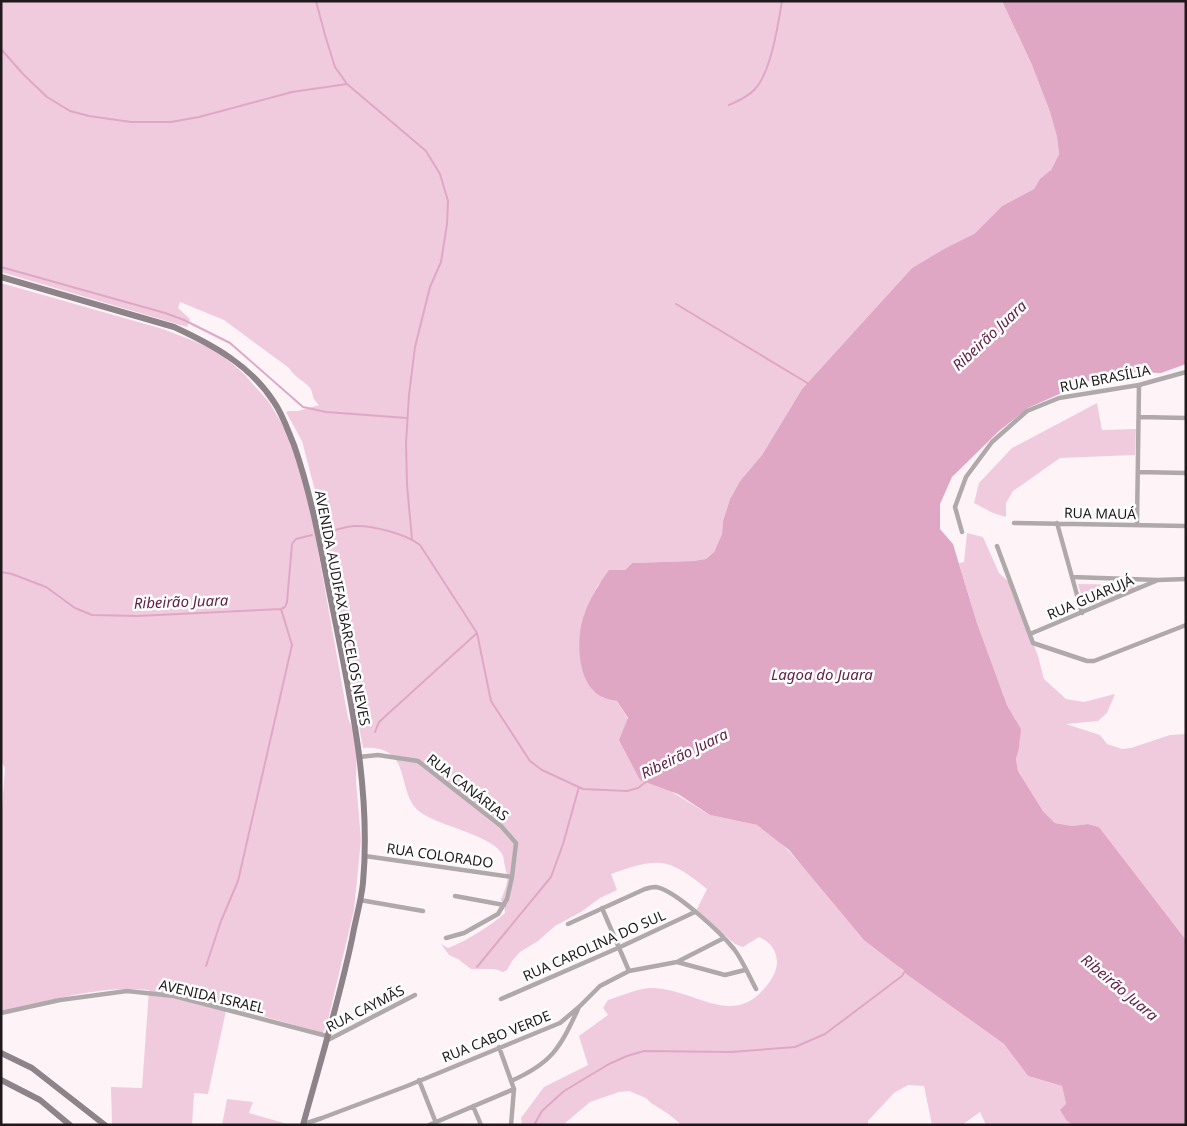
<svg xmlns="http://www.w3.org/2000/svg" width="1187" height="1126" font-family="'Noto Sans',sans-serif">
<rect width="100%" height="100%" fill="#fef4f8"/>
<!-- green -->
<path fill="#f0cbdd" d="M1 1H1002L1032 65 1050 112 1057 137 1059 154 1051 170 1034 189 1002 206 974 234 912 268 802 389 762 455 740 481 730 499 723 521 722 534 714 552 706 559 693 561 632 563 625 570 598 585 584 615 601 697 617 701 672 792 710 815 757 825 779 841 906 974 1004 1044 1028 1076 1062 1086 1066 1104 1067 1121 1073 1125H986L980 1112 962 1125H932L924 1086 908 1085 894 1093 868 1121V1125H682L667 1113 651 1103 646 1098 629 1091 619 1092 590 1102 563 1125H522L521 1118 544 1087 588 1065 579 1036 608 1015 603 1008 608 1000C621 996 636 989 649 988 690 986 730 1028 763 990 770 982 776 974 777 963 777 950 770 942 759 937L743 947 735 944 696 911 707 889C668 857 658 857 611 874L617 890 600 898 581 912 555 926 538 941 520 952 512 961 507 970 503 972 495 969H471L458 959 449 955 441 944 448 948C468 940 489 927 505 913L504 905 501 900C503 894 506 888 507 882 508 877 506 872 505 867 504 863 504 859 503 856 496 836 438 826 420 812 394 792 415 745 363 748L317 498 302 441 286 412 289 411H298L319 405C311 398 314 394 310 388 305 381 295 378 289 368L224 320 180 302 178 308 190 319 187 327 1 272Z
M1 283 163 329 194 341 219 352 244 374 269 402 294 444 309 500 348 718 357 739 356 781 361 840 354 910 328 1020 323 1033 227 1006 208 1094 194 1093 192 1125 112 1124 111 1087 142 1088 149 990C99 985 49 1001 1 1013V822L5 768 1 761Z
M1097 403 1102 430 1136 429 1135 455 1060 458 1013 491 1006 503V517L993 513 974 503 979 483 1012 448Z
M967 533 983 537 999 573 1011 584 1038 656 1044 679 1066 699 1084 702 1115 694 1107 713 1098 721 1066 724 1100 735 1107 744 1122 749 1131 748 1170 735 1186 734V940L1099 827 1088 824 1072 826 1055 823 1043 811 1018 771 1016 759 1020 741 1016 720 1007 705 977 623 959 563 964 562Z
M1078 584 1146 585 1085 607Z
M227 1099 253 1102 249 1113 291 1125H222Z"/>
<!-- water -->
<path fill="#e0a7c4" d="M1002 1H1186V364L1161 373 1111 371 1028 408 999 431 952 477 940 504V529L953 544 977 623 1007 705 1021 729 1019 748 1016 759 1018 771 1043 811 1055 823 1072 826 1088 824 1099 827 1186 940V1125H1073L1067 1121 1060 1110 1066 1104 1062 1086 1028 1076 1004 1044 906 974 903 970 864 940 789 850 757 825 710 815 678 794 640 780 619 740 628 718 617 701C612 700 606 699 602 697 576 684 576 638 584 615 590 598 599 584 609 570H625L632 563 693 561 706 559 714 552 722 534 723 521 730 499 740 481 762 455 802 389 912 268 946 248 974 234 1002 206 1034 189 1040 179 1051 170 1059 154 1057 137 1050 112 1032 65Z"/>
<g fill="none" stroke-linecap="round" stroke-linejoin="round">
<!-- stream -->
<path stroke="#e0a7c4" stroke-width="2" d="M316 1 325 35 335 67 347 84 426 151 440 174 448 201 447 224 441 262 430 287 415 347 409 395 406 443 407 485 412 539
M1 49 23 74 47 97 70 111 89 116 131 122H171L199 117 292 92 347 84
M729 105C738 101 748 97 755 89 771 72 778 25 782 1
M1 267 165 313 184 320 230 343 303 407 326 412 407 418
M676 304 809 384
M323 533C333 531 344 527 354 526 372 525 406 534 420 545L477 633 491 701 530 761 542 770 583 789 627 791 638 788 646 782
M1 572 12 574 46 587 75 608 92 615 137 616 281 609 285 607 287 602 292 544 296 539 312 535
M375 732 379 722 477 633
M206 966 221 921 238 881 292 645 281 609
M477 967 551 877 563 844 579 787
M534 1125 542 1111 564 1091 609 1064 627 1056 644 1051 731 1052 795 1047 825 1034 902 976 905 971"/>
<!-- street -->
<path stroke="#b0a9ac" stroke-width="4.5" d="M1140 417 1186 418
M1138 472 1186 473
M1014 523 1186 526
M1057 523 1082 613
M1137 525 1139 385
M962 532 955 507 966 477 992 442 1027 411 1059 398 1139 385 1186 372
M997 546 1033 643 1087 661H1094L1186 625
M1072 577 1158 580 1186 579
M1030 634 1158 580
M359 757 378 755 418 761 501 826 516 843 512 877 507 899 498 914 464 933 446 938
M365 856 512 877
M455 896 504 905
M360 900 423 911
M602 908 629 971
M568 924 645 889C648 888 653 887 656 887 675 890 721 933 734 949 743 961 749 976 756 989
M677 962 724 938
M501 999 618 948 695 912
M1 1013 60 1000 127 991 174 996 327 1036
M326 1041 415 995
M499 1047 514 1089 511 1125
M419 1080 436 1123
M511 1081C552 1063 560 1048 578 1009
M473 1106 481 1125
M304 1124 322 1118 407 1086 560 1023 579 1007 600 986 629 971 677 962 725 975 745 970
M429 1125 514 1089"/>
<!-- secondary -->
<path stroke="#8e8388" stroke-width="6" d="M1 277 174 327C213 345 250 365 274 402 283 415 288 431 294 445 310 491 319 538 328 585 347 683 372 783 363 883 361 902 355 921 352 939 339 1001 320 1063 303 1125
M1 1053 32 1068 105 1125
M1 1080 40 1100 70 1125"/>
</g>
<g text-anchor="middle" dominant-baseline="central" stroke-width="5" stroke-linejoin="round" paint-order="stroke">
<!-- street labels -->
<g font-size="14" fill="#1f191c" stroke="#fff">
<text transform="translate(1105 378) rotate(-11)">RUA BRASÍLIA</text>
<text transform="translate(1100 513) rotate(1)">RUA MAUÁ</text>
<text transform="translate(1090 597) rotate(-23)">RUA GUARUJÁ</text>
<text transform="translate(343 608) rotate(79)">AVENIDA AUDIFAX BARCELOS NEVES</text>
<text transform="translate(468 787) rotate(38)">RUA CANÁRIAS</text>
<text transform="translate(440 855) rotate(8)">RUA COLORADO</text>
<text transform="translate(594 945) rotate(-24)">RUA CAROLINA DO SUL</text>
<text transform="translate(212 996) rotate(13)">AVENIDA ISRAEL</text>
<text transform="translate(365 1008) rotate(-27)">RUA CAYMÃS</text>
<text transform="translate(496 1036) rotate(-22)">RUA CABO VERDE</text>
</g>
<!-- water labels -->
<g font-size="15" font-style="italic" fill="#632148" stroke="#fff">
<text transform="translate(989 335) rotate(-43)">Ribeirão Juara</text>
<text transform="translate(181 601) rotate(-2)">Ribeirão Juara</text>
<text x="822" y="674">Lagoa do Juara</text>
<text transform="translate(684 753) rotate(-26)">Ribeirão Juara</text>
<text transform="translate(1120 987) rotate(40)">Ribeirão Juara</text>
</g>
</g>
<!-- border -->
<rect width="1187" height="1126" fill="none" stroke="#1f191c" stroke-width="5"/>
</svg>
